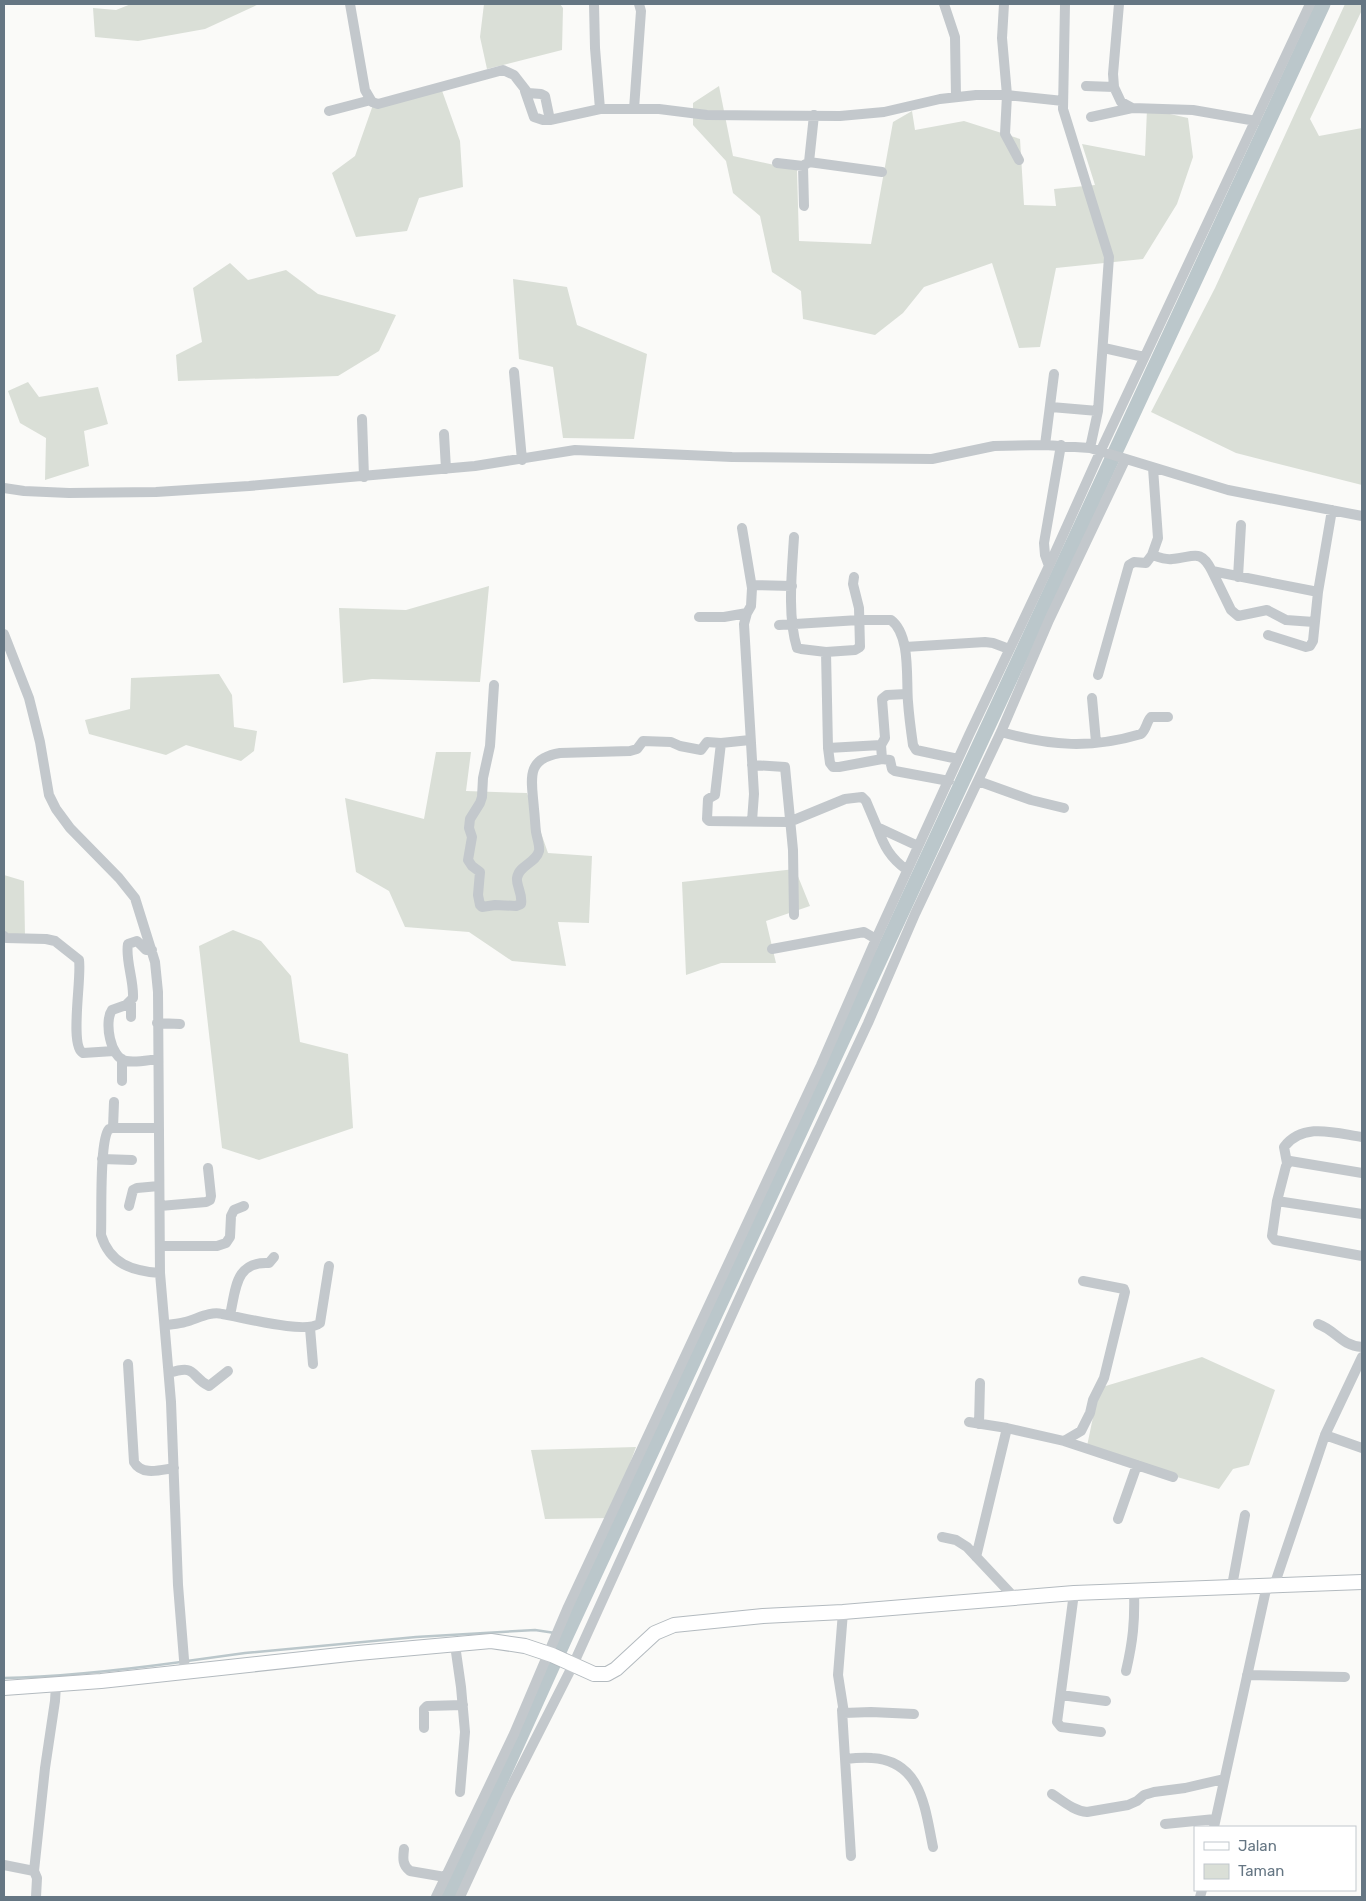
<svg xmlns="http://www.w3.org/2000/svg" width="1366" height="1901" font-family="Rubik,sans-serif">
<rect width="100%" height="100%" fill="#fafaf8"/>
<!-- green -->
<path fill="#dadfd7" d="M131 4H259L205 29 138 41 95 37 93 8 116 10Z
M484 4H560L563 8 562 50 487 69 480 37Z
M1345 4H1362V10L1310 119 1319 136 1362 128V485L1236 453 1151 412 1215 288Z
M440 85 460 141 463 187 419 198 407 231 356 237 332 173 355 156 374 102Z
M719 86 733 156 797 170 799 241 871 244 893 122 912 111 915 130 964 121 1020 139 1024 205 1056 206 1054 189 1095 185 1082 144 1145 156 1147 109 1188 118 1193 157 1177 204 1143 259 1056 268 1040 347 1019 348 992 263 924 287 903 313 875 335 803 319 801 291 772 272 760 216 733 193 726 161 693 125V103Z
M230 263 248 280 286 270 318 294 396 315 379 351 338 376 178 381 176 355 202 342 193 288Z
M513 279 567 287 577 325 647 354 634 439 563 438 553 367 519 359Z
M28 382 39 397 98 387 108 424 84 431 89 466 45 480 46 438 20 423 8 391Z
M489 586 480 682 372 679 343 683 339 608 406 610Z
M219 674 232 695 234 727 257 731 254 751 241 761 186 745 166 755 89 734 85 720 130 709 131 678Z
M436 752H471L466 791 527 793 548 853 592 856 589 923 558 922 566 966 512 961 469 932 405 927 389 891 356 872 345 798 424 819Z
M795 869 810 906 766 921 776 963H721L686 975 682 882Z
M4 875 24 881 25 936H4Z
M233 930 261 941 291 976 300 1042 348 1054 353 1128 259 1160 222 1148 199 946Z
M1202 1357 1275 1390 1249 1465 1233 1469 1219 1489 1086 1451 1099 1388Z
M636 1447 610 1518 545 1519 531 1450Z"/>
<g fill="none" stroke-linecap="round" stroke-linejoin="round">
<!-- stream -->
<path stroke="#bbc7cb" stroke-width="2.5" d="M560 1633 567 1634
M187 1661 245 1653 416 1637 535 1630 555 1633
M4 1678C64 1677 122 1670 181 1662"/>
<!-- river -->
<path stroke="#bbc7cb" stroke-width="15" d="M448 1897 567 1634 1323 4"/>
<!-- secondary casing -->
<g stroke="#b3babf" stroke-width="16">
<path id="secondary" d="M4 1688 101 1681 358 1653 491 1641 525 1646 552 1655 594 1674H607L616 1669 655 1633 674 1625 763 1616 843 1612 1074 1593 1362 1582"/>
</g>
<!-- minor -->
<path stroke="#c3c8cc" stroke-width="10" d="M350 4 365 90 372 102 378 104 503 70 514 75 528 93 541 94 545 96 550 120 600 109H659L707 115 840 116 884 112 940 99 976 95H1007L1063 101
M594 4 595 48 600 109
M944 4 955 37 956 97
M1004 4 1002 38 1007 95 1005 134 1019 160
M1065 4 1063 109 1109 257 1098 411 1090 448
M1119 4 1113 74 1114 87 1121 102 1132 108 1193 110 1256 121
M1086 86 1114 87
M525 91 534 117 543 120H550
M634 109 641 11 639 4
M329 111 371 100
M1091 117 1132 108
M809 162 882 172
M777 163 803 166 809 162 814 115
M803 166 804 206
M1104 348 1144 357
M514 372 522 460
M1051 407 1098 411
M362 419 364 477
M444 434 446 469
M1045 445 1054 374
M4 488 24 491 69 493 156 492 249 486 475 466 575 450 732 457 932 459 994 446 1045 445 1090 448 1228 490 1362 516
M742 528 752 588
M794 537C792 570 787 616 797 648L801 649 826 652
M1152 555C1158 557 1165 560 1172 559 1193 558 1200 547 1212 571L1318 592
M1049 566 1045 555 1044 543 1061 445
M1212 571 1231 610 1238 616 1267 610 1286 620 1314 622
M854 577 853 584 859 608 860 647 855 650 826 652 828 748 830 763 833 767H839L882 759
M1238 577 1241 525
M747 613 744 624 754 794 752 821
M699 617H724L747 613 751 606 752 588 755 585 792 586
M779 625 859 620H891C911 635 906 679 908 702 909 716 911 731 913 745L916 750 958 759
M4 634 29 698 40 742 49 795 56 809 70 828 119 878 135 898 155 962 158 992 160 1273 171 1402 178 1585 185 1672
M1268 635 1306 647 1310 646 1313 641 1318 592 1332 510
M905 647 985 642 993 643 1009 649
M1098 675 1129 565 1134 562 1146 563 1152 555 1158 538 1153 468
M494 685 490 746 483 778 482 797 480 803 470 819 469 828 472 837 468 860 472 866 480 872 478 895 480 905 482 907 495 905 516 906 521 904C523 894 516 886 517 878 519 865 536 863 539 851 540 846 537 838 536 832 535 824 535 817 534 809 532 781 524 759 560 753L630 751 637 749 643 741 671 742 680 746 701 750 707 742 721 743 715 795 708 799 707 819 709 821 789 822 845 799 862 797 866 801 877 827 918 846
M1092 698 1096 742
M1001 732C1051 746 1091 749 1141 734 1147 729 1146 722 1151 717H1168
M721 743 750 740
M881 745 885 738 882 699 887 695 907 694
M828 748 881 745 882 759 890 760 892 769 895 771 949 781
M752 765 785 767 793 850 794 915
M978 781 1031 800 1064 808
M877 827C884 846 890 858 907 870
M4 936 6 938 46 939 55 941 79 960C82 978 69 1046 83 1053L114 1051
M772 949 864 932 876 939
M152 950H146L137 941 128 944C125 959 134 980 133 998L126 1005 112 1010C104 1021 110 1058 126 1061 136 1063 148 1060 158 1059
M131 1017V1001
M157 1023 180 1024
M122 1059V1081
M114 1102 113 1128H159
M113 1128 109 1129C99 1140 102 1216 101 1235 110 1264 132 1271 160 1273
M102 1159 132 1160
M1287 1163 1284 1147C1303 1122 1335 1133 1362 1137
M1362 1173 1290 1161 1286 1166 1277 1201 1362 1214
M1277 1201 1272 1236 1275 1240 1362 1256
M129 1206 133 1190 137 1188 159 1186
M160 1206 206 1202 210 1200 211 1196 208 1168
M160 1246H217L226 1243 230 1237 231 1216 234 1210 244 1206
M230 1315C236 1289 235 1261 269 1263L274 1257
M1318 1324C1337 1331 1340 1345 1362 1347
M166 1325C172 1324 179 1324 185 1322 197 1319 210 1311 222 1314 242 1317 306 1335 320 1323L329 1266
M310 1328 313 1364
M128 1364 134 1462C142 1476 160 1470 174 1468
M169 1373C198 1364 189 1376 209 1386L228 1371
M969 1422 1007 1428 976 1557
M979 1424 980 1383
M1007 1428 1064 1441 1081 1431 1090 1413 1093 1400 1104 1378 1125 1292 1124 1289 1083 1281
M1325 1435 1362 1448
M1064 1441 1173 1477
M1118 1519 1137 1465
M942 1537 956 1540 967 1547 1015 1598
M1232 1586 1245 1515
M1274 1586 1325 1435 1362 1357
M1074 1593 1057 1722 1061 1727 1101 1732
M843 1612 838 1675 844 1713 871 1712 914 1714
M455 1645 461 1687 465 1732 460 1792
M1126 1671C1133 1641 1135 1621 1134 1590
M1247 1675 1345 1677
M1061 1695 1106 1701
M842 1710 851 1856
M424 1728V1709L427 1706 463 1705
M845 1759C854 1758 863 1757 872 1758 922 1761 925 1809 933 1847
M1052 1794C1063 1801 1074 1811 1087 1812L1128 1805 1137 1801 1144 1795 1154 1792 1185 1788 1224 1779
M1165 1824 1215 1819
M1214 1827 1267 1585
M404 1849C403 1858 402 1865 410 1871L445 1877
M4 1865 34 1871
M36 1897 37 1878 34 1871 45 1768 55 1701 56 1685
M436 1897 514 1734 568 1607 821 1065 876 939 969 735 1049 566 1101 450 1310 4
M460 1897 507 1795 573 1665 749 1277 868 1023 915 914 1001 732 1049 620 1125 460
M1200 1897 1202 1890"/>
<!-- secondary -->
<use href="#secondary" stroke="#fff" stroke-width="14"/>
</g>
<!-- border -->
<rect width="1366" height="1901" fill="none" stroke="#657683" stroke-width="10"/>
<!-- legend -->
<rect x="1194" y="1826" width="162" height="65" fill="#ffffff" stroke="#c1c8cd"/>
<rect x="1204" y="1842" width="25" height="8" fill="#ffffff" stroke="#c1c8cd"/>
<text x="1238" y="1851" font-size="15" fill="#657683">Jalan</text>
<rect x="1204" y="1864" width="25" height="15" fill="#dadfd7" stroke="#c1c8cd"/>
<text x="1238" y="1876" font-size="15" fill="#657683">Taman</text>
</svg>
